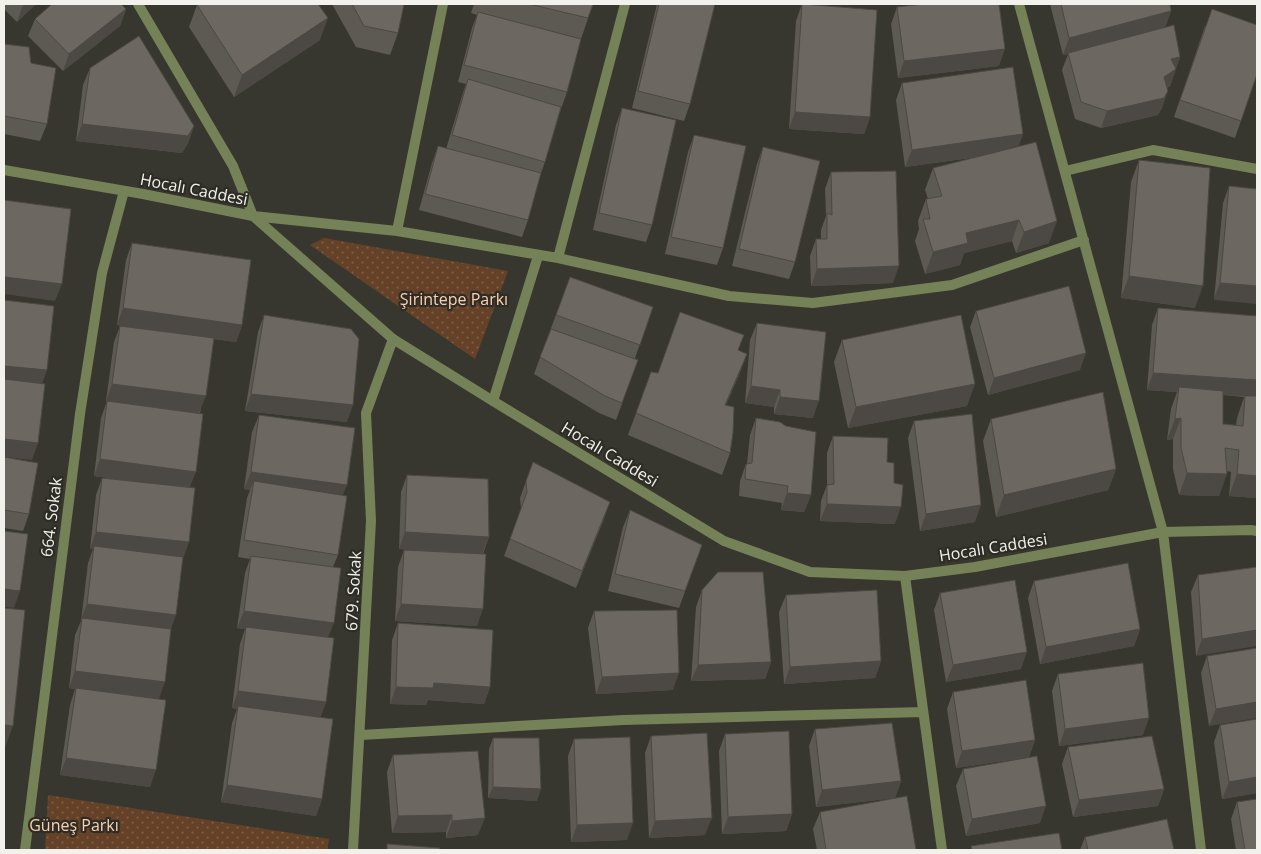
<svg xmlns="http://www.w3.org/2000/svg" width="1261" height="854" font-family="'Open Sans',sans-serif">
<defs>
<pattern id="park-dots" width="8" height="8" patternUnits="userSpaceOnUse" patternTransform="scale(1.25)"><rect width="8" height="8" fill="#654127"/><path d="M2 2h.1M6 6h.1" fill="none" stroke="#7c5d46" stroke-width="1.8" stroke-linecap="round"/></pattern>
</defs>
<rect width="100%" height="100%" fill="#38372f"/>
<!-- park -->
<path fill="url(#park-dots)" d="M324 238 508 271 475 359 310 245Z
M48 795 329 839 327 850H45Z"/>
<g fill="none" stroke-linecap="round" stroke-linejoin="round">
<!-- minor -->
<path stroke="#758157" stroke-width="10" d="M138 4 233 166 253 216 397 231 558 258 729 296 813 303 952 285 1084 240
M1019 4 1163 532 1201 850
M1065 171 1153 150 1257 169
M397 231 443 4
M558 258 625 4
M493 401 538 256
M905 576 942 850
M361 735 623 720 923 712
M25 850 80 414 102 273 124 191
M353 850 371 521 366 413 393 339"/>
<!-- tertiary -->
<path stroke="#758157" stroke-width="10" d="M4 170 143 194 253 216 393 339 493 401 724 541 810 572 905 576 975 567 1163 532 1251 530 1257 531"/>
</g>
<!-- wall -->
<path fill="#5d5953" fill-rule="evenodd" d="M4 4H36L17 22 4 9Z
M332 4H404L398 33 390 55 356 47Z
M474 4H593L581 39 567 92 561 109 545 162 540 176 528 220 522 237 419 210 432 163 438 146 446 149 462 96 466 84 458 82 472 28 477 15 471 13Z
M657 4H715L690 104 684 121 632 108Z
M802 4 870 117 864 134 789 129 796 21Z
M1050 4H1170L1171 11 1165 27 1180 57 1170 86 1167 88 1162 108 1158 115 1101 128 1075 119 1062 70 1068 54 1063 55Z
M197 5 320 40 234 97 189 27Z
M897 7 999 66 898 78 891 24Z
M126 9 120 26 63 71 28 36 35 19Z
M1205 26 1257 74 1235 138 1174 117Z
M4 44 31 63 47 124 40 141 4 134Z
M90 68 194 126 188 143 182 153 76 141 83 85Z
M902 83 1019 146 1049 243 1016 253 1012 241 964 253 960 265 925 274 915 241 919 229 918 221 926 199H928L925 190 933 168 978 157 905 167 896 100Z
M622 108 652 225 646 242 593 230 616 125Z
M694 135 723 248 717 265 665 254 688 152Z
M763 147 795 262 789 279 732 266 757 164Z
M1139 160 1195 308 1121 298 1131 182Z
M831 172 893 283 811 286 810 256 816 239H821V230L826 216 825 189Z
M1229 186 1257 189 1214 300 1223 203Z
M132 243 242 325 236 342 214 339 200 413 190 487 183 558 159 699 150 787 60 775 70 705 75 689 69 688 75 635 81 621 88 563 93 549H90L96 495 102 478 125 480 94 476 101 418 107 401H106L114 342 120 326 168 332 117 325 126 260Z
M570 277 653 307 635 358 638 360 616 420 599 413 534 374Z
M1158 308 1257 316V498L1229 496 1231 472 1227 471 1219 496 1179 495 1173 469V439L1167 440 1171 409 1177 392 1147 390 1152 325ZM1223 395 1244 397 1237 418 1236 425 1223 424Z
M976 311 1080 370 988 395 970 327Z
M264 315 347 422 245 411 258 332Z
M757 323 813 418 774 414V407L745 403 750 340Z
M842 340 967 406 848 428 834 362Z
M738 350 747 354 739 375 726 405 730 453 722 475 628 435 651 372 658 373Z
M259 415 343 495 338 555 333 567 328 637 326 702 320 717 322 799 316 816 221 802 232 723 237 709 232 708 240 644 245 629 237 628 245 573 250 559 238 557 247 498 250 490 244 489 252 432Z
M756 418 811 495 804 512 781 510 782 503 739 496 740 481 746 464H747L750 435Z
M991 419 1116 469 1108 490 996 517 983 441Z
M914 421 975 522 920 531 908 438Z
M833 436 887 462 895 524 820 521 821 501 827 485V453Z
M4 457 29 514 23 531 4 528Z
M533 462 604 519 576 588 504 556 521 509 520 498Z
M407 475 489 537 483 554 477 626 395 621 398 567 404 550 434 551 399 549 401 492Z
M630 510 702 545 679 608 608 591 623 527Z
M1257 567 1196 656 1191 592 1198 575Z
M1034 581 1140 629 1134 646 1040 664 1028 598Z
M702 590 771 662 765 679 691 681 696 607Z
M940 593 1021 669 946 682 934 610Z
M786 595 881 661 875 678 784 684 779 612Z
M594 611 673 690 596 694 588 628Z
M398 623 490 687 484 704 428 700 426 705 390 704 392 640Z
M1257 648 1209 726 1201 673 1207 656Z
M1058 674 1143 735 1059 746 1052 691Z
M953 692 1035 740 1029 757 956 768 947 709Z
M1257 719V793L1222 799 1214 742 1220 725Z
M815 729 901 781 895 798 816 807 809 746Z
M725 734 792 814 786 831 722 834 719 751Z
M651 736 705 835 649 838 645 753Z
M493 738 537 801 488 798 489 749Z
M574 739 627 840 571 842 568 756Z
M1068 747 1164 789 1158 806 1073 817 1062 764Z
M393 755 478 835 446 838V832L392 833 387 772Z
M963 769 1040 823 966 836 956 786Z
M1237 802 1257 850H1236L1231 819Z
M820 812 916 850H817L813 829Z
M1085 837 1174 850H1080Z"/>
<!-- shaded-wall -->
<path fill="#4c4843" d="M25 4H36L17 22 23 5Z
M126 9 120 26 63 71 69 54Z
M1171 11 1165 28 1068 53V54L1063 55 1069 38Z
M328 18 320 40 234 97 242 75Z
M1005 49 999 66 898 78 904 61Z
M1180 57 1170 86 1158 94 1171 59Z
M1168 91 1162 108 1158 115 1101 128 1107 111Z
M795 112 870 117 864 134 789 129Z
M82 124 194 126 188 143 182 153 76 141Z
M1023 134 1017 151 905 167 912 150Z
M1019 220 1012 241 964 253 960 265 925 274 933 252 966 233Z
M1057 221 1049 243 1016 253 1024 232Z
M899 266 893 283 811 286 817 269Z
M1129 276 1203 286 1195 308 1121 298Z
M4 277 62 284 55 301 4 294Z
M1220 283 1257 286V304L1214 300Z
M123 308 242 325 236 342 117 325Z
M1086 353 1080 370 988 395 994 378Z
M747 354 739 375 717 426 725 405Z
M4 366 47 370 41 387 4 383Z
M1153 373 1257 380V397L1178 392 1179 387 1177 392 1147 390Z
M112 384 206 396 199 413 106 401Z
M975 384 967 406 848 428 856 407Z
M751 386 780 390 774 407 745 403Z
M251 394 353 405 347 422 245 411Z
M780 397 819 401 813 418 774 414Z
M1181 418 1173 439 1167 440 1175 419Z
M4 439 38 443 32 460 4 457Z
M100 459 196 472 189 489 94 476Z
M1116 469 1108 490 996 517 1004 495Z
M251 472 347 485 340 502 254 481 250 490 244 489Z
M1187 473 1227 474 1219 496 1179 495Z
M1237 474 1257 476V498L1229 496Z
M787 493 811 495 804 512 781 510Z
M610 502 604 519 576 588 582 571Z
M827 504 901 507 895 524 820 521Z
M981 505 975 522 920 531 926 514Z
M96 532 189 542 183 559 94 546 93 549H90Z
M405 532 489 537 482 554 399 549Z
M4 589 20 591 14 608 4 607Z
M87 604 176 615 170 632 82 618 80 621Z
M401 604 483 609 477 626 395 621Z
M244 611 334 623 327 640 237 628Z
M1140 629 1134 646 1040 664 1046 647Z
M1257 630V646L1196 656 1202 639Z
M1027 652 1021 669 946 682 953 665Z
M881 661 875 678 784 684 790 667Z
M771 662 765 679 691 681 698 665Z
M75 671 165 682 159 699 69 688Z
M679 673 673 690 596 694 602 677Z
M434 683 490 687 484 704 428 700 426 705 390 704 396 687Z
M238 691 326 702 320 719 238 706 237 709 232 708Z
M1257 702V718L1209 726 1216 709Z
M1149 718 1143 735 1059 746 1065 729Z
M4 725 13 726 5 747H4Z
M1035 740 1029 757 956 768 962 751Z
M66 758 156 770 150 787 60 775Z
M1257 777V793L1222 799 1229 782Z
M901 781 895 798 816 807 822 790Z
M227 785 322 799 316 816 221 802Z
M493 787 541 789 537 801 488 798Z
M1164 789 1158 806 1073 817 1079 800Z
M1046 806 1040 823 966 836 972 819Z
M792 814 786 831 722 834 728 817Z
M452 815 446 832 392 833 398 816Z
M485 818 478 835 446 838 452 821Z
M712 818 705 835 649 838 655 821Z
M633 823 627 840 571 842 577 825Z"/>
<!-- building -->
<path fill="#6c6760" stroke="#4c4843" d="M52 4H121L126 9 69 54 35 19Z
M199 4H318L328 18 242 75 197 5Z
M352 4H404L398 33 364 26Z
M529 4H593L588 18Z
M659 4H715L690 104 638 91Z
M802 4 877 10 870 117 795 112Z
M923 4H999L1005 49 904 61 897 7Z
M1061 4H1170L1171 11 1069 38Z
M1212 9 1257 25V74L1241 121 1180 100Z
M478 12 581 39 567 92 464 65Z
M1174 25 1180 57 1171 59 1176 69 1164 77 1168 91 1164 98 1107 111 1081 102 1068 53Z
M139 36 194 126 188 136 82 124 90 68Z
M4 44 29 47 31 63 56 68 47 124 4 116Z
M1013 67 1023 134 912 150 902 83Z
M468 79 561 107 545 162 452 135Z
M622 108 676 120 652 225 599 213Z
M694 135 746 146 723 248 671 237Z
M1036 142 1057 221 1024 232 1019 220 966 233 968 243 933 252 923 219H930L926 199 942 196 933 168Z
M438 146 541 173 528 220 425 194Z
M763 147 820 161 795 262 739 249Z
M1139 160 1210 168 1203 286 1129 276Z
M896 171 899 266 817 269 816 239H827V213L832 215 831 172Z
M1229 186 1257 189V286L1220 283Z
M4 200 71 209 62 284 4 277Z
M132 243 251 260 242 325 123 308Z
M570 277 653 307 640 345 556 315Z
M1069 286 1086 353 994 378 976 311Z
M4 300 54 306 47 370 4 366Z
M1158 308 1257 316V380L1153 373Z
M680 312 744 335 738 350 747 354 725 405 734 407 733 433 730 453 636 413 651 372 658 373Z
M264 315 351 329 359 339 353 405 251 394Z
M961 315 975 384 856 407 842 340Z
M757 323 826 332 819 401 780 397V390L751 386Z
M120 326 214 338 206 396 112 384Z
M551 329 638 360 622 403 605 396 540 357Z
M4 379 45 384 38 443 4 439Z
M1179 387 1223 391V424L1243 426 1245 396H1257V476L1237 474 1239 450 1225 448 1227 474 1187 473 1181 448V418L1175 419Z
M1103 392 1116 469 1004 495 991 419Z
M107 401 203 414 196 472 100 459Z
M972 414 981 505 926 514 914 421Z
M259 415 355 428 347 485 251 472Z
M756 418 780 422 786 426 816 432 811 495 787 493 788 486 745 479 746 464 752 463Z
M833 436 888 438 887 462 894 463V483L903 485 901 507 827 504V485L834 484Z
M4 457 38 463 29 514 4 510Z
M533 462 610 502 582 571 510 539 527 492 526 481Z
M407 475 488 479 489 537 405 532Z
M102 478 195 488 189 542 96 532Z
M254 481 347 496 338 555 244 540Z
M630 510 702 545 685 591 615 574Z
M4 531 28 534 20 591 4 589Z
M94 546 183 557 176 615 87 604Z
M404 550 486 554 483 609 401 604Z
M251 556 341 568 334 623 244 611Z
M1128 563 1140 629 1046 647 1034 581Z
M1257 567V630L1202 639 1198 575Z
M718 572H763L771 662 698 665 702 590Z
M1015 580 1027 652 953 665 940 593Z
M877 590 881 661 790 667 786 595Z
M4 608 25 610 13 726 4 725Z
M677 610 679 673 602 677 594 611Z
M82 618 171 629 165 682 75 671Z
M398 623 493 630 490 687 434 683 433 688 396 687Z
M246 627 334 638 326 702 238 691Z
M1257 648V702L1216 709 1207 656Z
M1143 663 1149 718 1065 729 1058 674Z
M1026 680 1035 740 962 751 953 692Z
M76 688 166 700 156 770 66 758Z
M238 706 333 719 322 799 227 785Z
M1257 719V777L1229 782 1220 725Z
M892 723 901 781 822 790 815 729Z
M789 731 792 814 728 817 725 734Z
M707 733 712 818 655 821 651 736Z
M1152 736 1164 789 1079 800 1068 747Z
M630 737 633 823 577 825 574 739Z
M493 738H539L541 789 493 787Z
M478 751 485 818 452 821V815L398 816 393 755Z
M1037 756 1046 806 972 819 963 769Z
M907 796 916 850H826L820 812Z
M1257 799V850H1245L1237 802Z
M1167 819 1174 850H1088L1085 837Z
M1059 833 1062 850H972L971 846Z
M387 844 440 848 439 850H387Z"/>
<g text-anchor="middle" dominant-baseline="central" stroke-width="4.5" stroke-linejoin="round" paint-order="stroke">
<!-- street labels -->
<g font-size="16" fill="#f2f1ec" stroke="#2e2d25">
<text transform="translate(194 189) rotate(11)">Hocalı Caddesi</text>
<text transform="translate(610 454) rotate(31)">Hocalı Caddesi</text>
<text transform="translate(51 517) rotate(-83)">664. Sokak</text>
<text transform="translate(993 547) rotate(-9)">Hocalı Caddesi</text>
<text transform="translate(353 591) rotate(-87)">679. Sokak</text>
</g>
<!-- park labels -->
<g font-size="16" fill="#fdd0b1" stroke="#2e2d25">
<text x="454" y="299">Şirintepe Parkı</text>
<text x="74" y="825">Güneş Parkı</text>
</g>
</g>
<!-- border -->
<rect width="1261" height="854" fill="none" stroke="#f2f1ec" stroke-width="10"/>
</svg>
